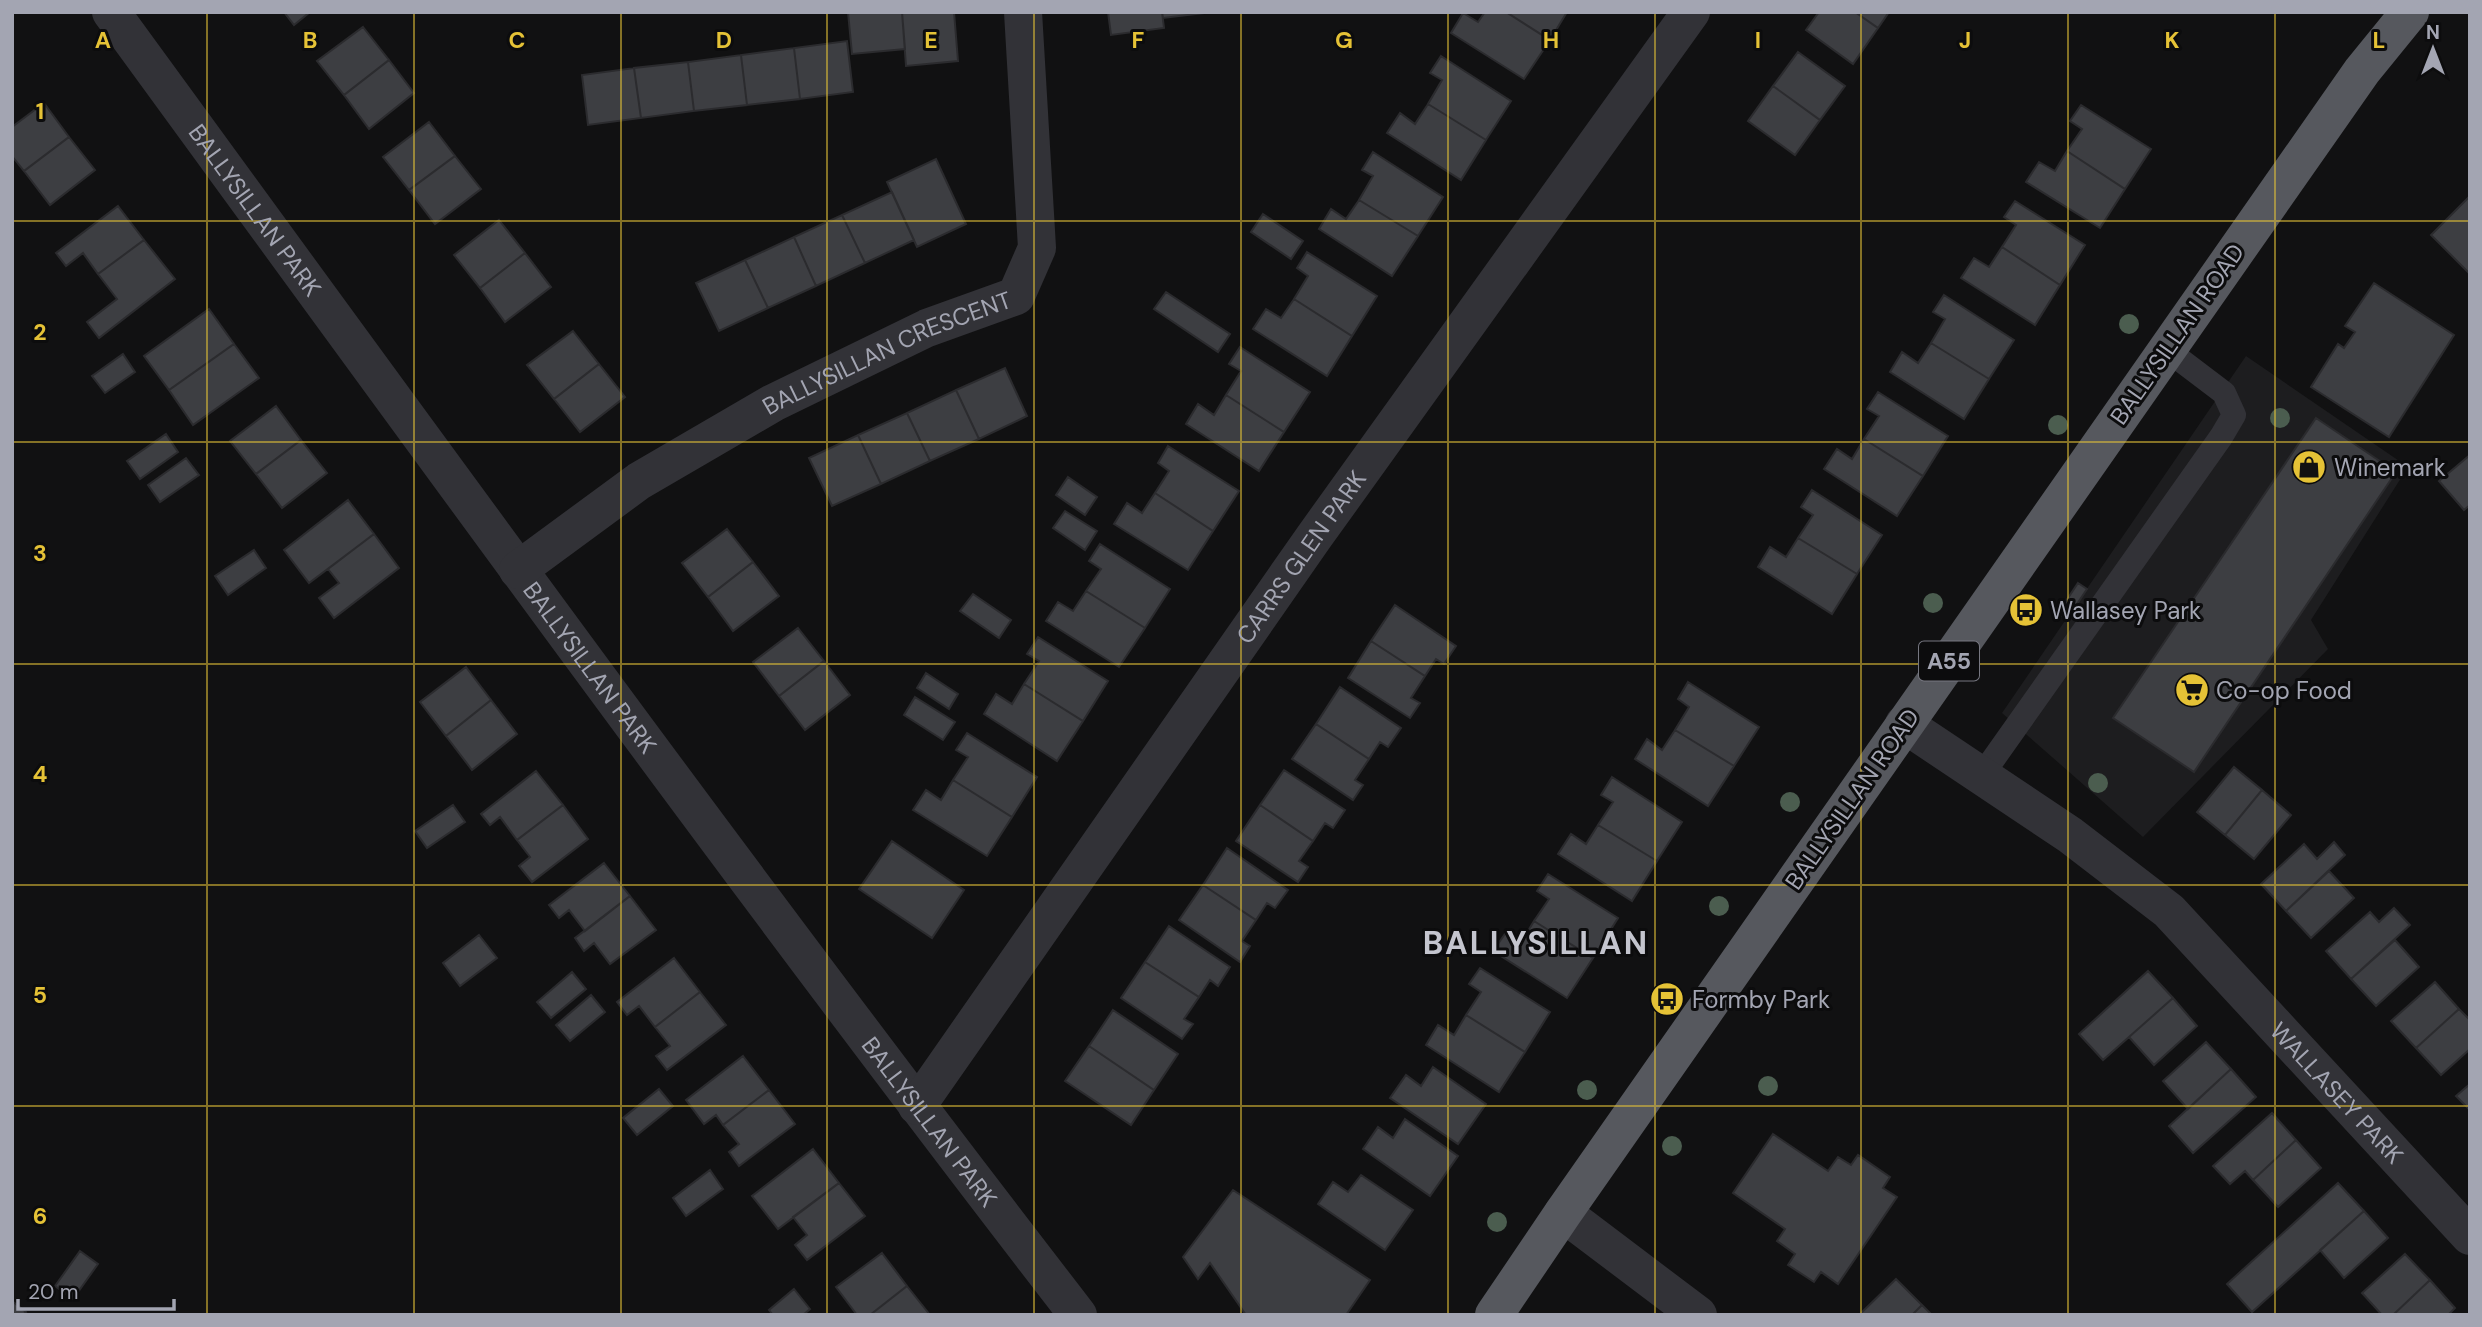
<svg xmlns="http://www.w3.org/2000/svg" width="2482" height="1327" font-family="'DM Sans',sans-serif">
<rect width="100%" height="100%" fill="#111112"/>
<!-- built -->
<path fill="#1d1d1f" d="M2246 356 2408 467 2311 620 2328 649 2143 837 2002 713Z"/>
<!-- building -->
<path fill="#3d3e42" stroke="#2b2b2e" stroke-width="2" d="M284 12H310L294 25Z
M848 12H902L905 49 852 54Z
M902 12H954L958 61 906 66Z
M1108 12H1162L1164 28 1111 35Z
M1162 12H1213L1163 18Z
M1485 12H1506L1550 40 1524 79 1451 33 1463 13 1478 22Z
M1506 12H1567L1550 40Z
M1819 12H1855L1878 28 1853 64 1806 30Z
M1855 12H1889L1878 28Z
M363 27 389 60 344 95 317 61Z
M847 41 853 92 800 99 794 48Z
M794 48 800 99 747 105 741 55Z
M1798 52 1845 86 1820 120 1773 86Z
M741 55 747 105 694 111 688 62Z
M1441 56 1511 101 1486 140 1428 104 1442 80 1430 73Z
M389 60 414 93 369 129 344 95Z
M688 62 694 111 641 118 634 68Z
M634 68 641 118 588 125 582 75Z
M1773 86 1820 120 1795 155 1748 121Z
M44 103 69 137 24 171 12 156V127Z
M1428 104 1486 140 1461 180 1387 133 1400 113 1415 124Z
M2081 105 2151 149 2125 189 2067 151 2082 129 2070 121Z
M429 122 455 156 409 190 383 157Z
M69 137 95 170 50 205 24 171Z
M2067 151 2125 189 2100 228 2026 182 2039 162 2055 171Z
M1373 152 1443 197 1418 236 1359 200 1373 176 1362 170Z
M455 156 481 189 435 224 409 190Z
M936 159 966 224 917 247 887 182Z
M892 192 914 240 865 263 842 215Z
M2470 196V274L2431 235Z
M1359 200 1418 236 1392 276 1319 229 1331 209 1346 219Z
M2015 201 2085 245 2060 285 2002 247 2016 225 2004 217Z
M118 206 144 240 98 274 83 253 66 266 56 253Z
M1263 214 1303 241 1291 259 1251 232Z
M842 215 865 263 816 286 794 237Z
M499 220 525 253 480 288 454 255Z
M794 237 816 286 768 308 745 260Z
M144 240 175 279 99 338 87 322 117 299 98 274Z
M2002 247 2060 285 2035 325 1961 278 1974 258 1989 267Z
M1307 252 1377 296 1352 336 1294 299 1308 276 1297 268Z
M525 253 551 287 505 322 480 288Z
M745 260 768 308 719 331 696 283Z
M2374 283 2454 335 2389 437 2311 387 2338 344 2344 348 2355 332 2345 326Z
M1166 292 1230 334 1218 352 1154 309Z
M1944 295 2014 340 1989 379 1931 343 1945 319 1933 312Z
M1294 299 1352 336 1327 376 1253 329 1266 309 1281 318Z
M209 309 234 344 169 390 144 356Z
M573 331 599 364 554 399 527 365Z
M1931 343 1989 379 1964 419 1890 372 1902 352 1918 363Z
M234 344 259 378 193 425 169 390Z
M1240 347 1310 392 1284 432 1226 395 1241 371 1229 364Z
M123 354 135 372 105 393 92 376Z
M599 364 625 397 580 432 554 399Z
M1005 368 1027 416 979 439 956 390Z
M956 390 979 439 930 461 907 413Z
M1878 392 1948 436 1923 476 1864 439 1879 416 1867 409Z
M1226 395 1284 432 1259 471 1186 424 1198 404 1214 415Z
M276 406 301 440 256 474 230 441Z
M907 413 930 461 881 484 858 435Z
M2316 418 2396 472 2194 772 2113 718Z
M166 434 178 452 140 479 127 461Z
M858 435 881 484 832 506 809 458Z
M1864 439 1923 476 1897 516 1824 469 1837 449 1852 459Z
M301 440 327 473 282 508 256 474Z
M1168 446 1239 491 1213 531 1155 493 1169 471 1158 463Z
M2470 455V505L2464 510 2439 481Z
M186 458 199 475 160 502 148 485Z
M1068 477 1097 497 1085 515 1056 495Z
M1812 490 1882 535 1857 574 1798 538 1813 515 1801 507Z
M1155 493 1213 531 1188 570 1114 524 1127 503 1142 513Z
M348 500 374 534 309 583 284 550Z
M1065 511 1097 531 1085 550 1053 528Z
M727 529 753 562 708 597 682 563Z
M374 534 399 568 334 618 319 598 339 583 328 569Z
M1798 538 1857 574 1832 614 1758 567 1770 547 1786 557Z
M1100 544 1170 589 1145 628 1086 591 1101 569 1089 561Z
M254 550 266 568 228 595 215 576Z
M753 562 779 596 733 631 708 597Z
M2078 583 2087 589 2067 619 2058 613Z
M1086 591 1145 628 1119 667 1046 621 1058 602 1073 611Z
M973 594 1011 620 999 638 960 611Z
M1395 605 1456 646 1444 664 1436 659 1425 676 1371 641Z
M798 628 824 661 779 696 753 662Z
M1038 637 1108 681 1083 721 1024 684 1039 661 1027 654Z
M1371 641 1425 676 1411 698 1420 703 1410 718 1348 678Z
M824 661 850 695 805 730 779 696Z
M466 667 491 700 446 736 420 702Z
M926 673 958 694 949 709 917 688Z
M1688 682 1759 727 1734 766 1675 730 1689 707 1678 699Z
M1024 684 1083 721 1057 761 984 714 996 694 1012 704Z
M1340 687 1401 728 1388 747 1380 742 1369 759 1316 724Z
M915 697 955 722 943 740 904 715Z
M491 700 517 734 472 770 446 736Z
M1316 724 1369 759 1355 780 1363 785 1353 800 1292 759Z
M1675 730 1734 766 1708 806 1635 759 1647 739 1662 750Z
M967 733 1037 777 1012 817 953 780 968 757 956 750Z
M2234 767 2262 790 2225 835 2197 812Z
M1284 770 1345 810 1333 828 1325 823 1313 841 1260 805Z
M536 771 563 805 517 840 500 817 490 825 481 814Z
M1612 777 1682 822 1657 861 1598 825 1613 802 1601 795Z
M953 780 1012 817 987 856 913 810 926 790 941 800Z
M2262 790 2291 815 2254 859 2225 835Z
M453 805 465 822 427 848 415 831Z
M563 805 588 839 532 882 519 866 530 857 517 840Z
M1260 805 1313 841 1299 861 1308 867 1298 882 1236 841Z
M1598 825 1657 861 1632 901 1558 854 1571 834 1586 844Z
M892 841 964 890 932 938 859 889Z
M2334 842 2345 855 2286 911 2261 884 2304 844 2317 859Z
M1227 848 1288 890 1275 908 1267 903 1256 920 1203 885Z
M604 863 630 896 585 931 569 910 559 918 549 905Z
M2329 871 2354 898 2311 938 2286 911Z
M1548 874 1618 918 1593 958 1534 921 1549 899 1537 891Z
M1203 885 1256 920 1242 941 1250 946 1240 962 1179 920Z
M630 896 656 930 610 964 594 943 584 951 575 938Z
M2394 908 2410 925 2351 979 2326 951 2370 912 2379 922Z
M1534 921 1593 958 1567 998 1493 951 1507 931 1522 941Z
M1169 926 1230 967 1218 986 1210 980 1199 997 1145 962Z
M479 935 497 958 460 986 443 963Z
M2395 940 2419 967 2376 1006 2351 979Z
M674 958 700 992 655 1027 639 1006 627 1015 617 1002Z
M1145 962 1199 997 1184 1019 1193 1024 1182 1039 1121 998Z
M1480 968 1550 1012 1525 1052 1466 1015 1481 992 1469 984Z
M2148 971 2173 998 2103 1060 2079 1034Z
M572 972 586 989 551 1018 537 1002Z
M2435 982 2459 1009 2416 1048 2391 1021Z
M700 992 726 1025 667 1070 656 1056 670 1046 655 1027Z
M591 995 605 1012 570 1041 556 1025Z
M2173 998 2197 1026 2154 1065 2129 1037Z
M2459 1009 2470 1020V1049L2441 1075 2416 1048Z
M1113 1010 1178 1054 1154 1090 1089 1046Z
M1466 1015 1525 1052 1499 1092 1426 1045 1438 1025 1454 1035Z
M2206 1042 2231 1069 2188 1109 2163 1081Z
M1089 1046 1154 1090 1131 1125 1065 1081Z
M743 1056 769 1090 723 1125 716 1115 704 1124 686 1100Z
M1433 1067 1486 1104 1458 1144 1390 1098 1406 1075 1421 1086Z
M2231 1069 2256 1097 2193 1153 2169 1126Z
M2470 1084V1110L2456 1096Z
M659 1089 673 1106 637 1135 623 1118Z
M769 1090 795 1124 739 1166 729 1152 739 1144 723 1125Z
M2272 1113 2296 1140 2253 1180 2245 1171 2230 1184 2213 1166Z
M1405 1119 1458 1156 1430 1196 1363 1149 1378 1127 1393 1138Z
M1773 1134 1828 1171 1838 1157 1851 1165 1858 1155 1890 1177 1883 1188 1897 1197 1838 1284 1821 1272 1814 1282 1788 1265 1795 1254 1777 1241 1785 1229 1733 1193Z
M2296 1140 2321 1168 2278 1207 2253 1180Z
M813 1149 839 1183 778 1229 752 1196Z
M710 1170 723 1189 686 1216 673 1198Z
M1361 1175 1413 1210 1385 1250 1318 1204 1333 1182 1348 1192Z
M839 1183 865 1216 807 1260 795 1245 807 1235 793 1217Z
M2338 1183 2364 1211 2252 1312 2227 1284Z
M1233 1190 1370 1280 1346 1315H1246L1210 1263 1198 1279 1183 1257Z
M2364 1211 2388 1238 2344 1278 2320 1250Z
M80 1251 98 1264 73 1299 55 1286Z
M882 1253 907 1286 870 1315H857L836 1287Z
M2405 1254 2430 1280 2393 1315H2382L2362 1293Z
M1896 1279 1922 1305 1912 1315H1859Z
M2430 1280 2455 1308 2448 1315H2393Z
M907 1286 930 1315H870Z
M794 1289 810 1309 803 1315H773L769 1310Z
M12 1301 26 1312 23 1315H12Z
M1922 1305 1932 1315H1912Z"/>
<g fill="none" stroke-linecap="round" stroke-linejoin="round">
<!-- service -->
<path stroke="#323237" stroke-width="24" d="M1982 775 2221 437 2234 415 2224 393 2166 349"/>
<!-- minor -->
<g stroke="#323237" stroke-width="38">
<path id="s1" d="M111 12C430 449 747 887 1078 1315"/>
<path id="s2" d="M518 570 639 481 773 403 927 328 1016 296 1037 248 1023 12"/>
<path id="s3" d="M1904 724 2070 835 2169 911 2470 1236"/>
<path id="s4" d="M917 1106 1314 537 1691 12"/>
<path d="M1563 1213 1698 1315"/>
</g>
<!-- trunk -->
<path stroke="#56585e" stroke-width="38" d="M1494 1315 1563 1213 2362 71 2410 12"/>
</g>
<!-- trees -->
<g fill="#4b5d4f">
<circle cx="2129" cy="324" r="10"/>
<circle cx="2280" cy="418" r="10"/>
<circle cx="2058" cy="425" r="10"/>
<circle cx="1933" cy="603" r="10"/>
<circle cx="2098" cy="783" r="10"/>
<circle cx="1790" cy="802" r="10"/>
<circle cx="1719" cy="906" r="10"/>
<circle cx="1768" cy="1086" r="10"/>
<circle cx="1587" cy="1090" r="10"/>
<circle cx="1672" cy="1146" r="10"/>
<circle cx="1497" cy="1222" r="10"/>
</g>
<!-- grid -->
<path fill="none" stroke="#e5c236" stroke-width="2" stroke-opacity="0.55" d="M207 12V1315M414 12V1315M621 12V1315M827 12V1315M1034 12V1315M1241 12V1315M1448 12V1315M1655 12V1315M1861 12V1315M2068 12V1315M2275 12V1315M12 221H2470M12 442H2470M12 664H2470M12 885H2470M12 1106H2470"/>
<!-- icons -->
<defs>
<g id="shop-disc" transform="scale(1.75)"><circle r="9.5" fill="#e5c236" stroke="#0c0c0d"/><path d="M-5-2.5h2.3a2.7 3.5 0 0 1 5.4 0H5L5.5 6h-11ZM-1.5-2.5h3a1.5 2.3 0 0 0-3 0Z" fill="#111"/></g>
<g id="bus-disc" transform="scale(1.75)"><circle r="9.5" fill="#e5c236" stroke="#0c0c0d"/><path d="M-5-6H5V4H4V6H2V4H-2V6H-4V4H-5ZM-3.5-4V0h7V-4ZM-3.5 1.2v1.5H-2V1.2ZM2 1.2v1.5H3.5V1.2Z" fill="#111"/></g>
<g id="supermarket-disc" transform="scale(1.75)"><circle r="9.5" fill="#e5c236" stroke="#0c0c0d"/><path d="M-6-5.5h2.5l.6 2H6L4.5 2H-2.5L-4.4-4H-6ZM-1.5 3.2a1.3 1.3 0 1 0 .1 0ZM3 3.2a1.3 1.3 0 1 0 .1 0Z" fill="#111"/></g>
</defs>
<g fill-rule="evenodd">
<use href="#shop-disc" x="2309" y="467"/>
<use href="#bus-disc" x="2026" y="610"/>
<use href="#supermarket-disc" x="2192" y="690"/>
<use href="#bus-disc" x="1667" y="999"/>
</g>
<g text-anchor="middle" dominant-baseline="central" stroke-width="6" stroke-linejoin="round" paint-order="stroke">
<!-- shield labels -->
<rect fill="#0c0c0d" stroke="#767780" stroke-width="2" x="1919" y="641.5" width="60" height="39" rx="5"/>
<g font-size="23" font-weight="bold" fill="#a3a5b2">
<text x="1949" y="661">A55</text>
</g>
<!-- street labels -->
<g font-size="24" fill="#a3a5b2" stroke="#0c0c0d">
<text stroke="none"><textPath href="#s1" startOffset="245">BALLYSILLAN PARK</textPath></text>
<text transform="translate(2177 334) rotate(-55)">BALLYSILLAN ROAD</text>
<text stroke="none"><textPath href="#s2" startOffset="430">BALLYSILLAN CRESCENT</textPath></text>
<text stroke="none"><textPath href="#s4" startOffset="670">CARRS GLEN PARK</textPath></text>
<text stroke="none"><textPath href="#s1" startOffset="812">BALLYSILLAN PARK</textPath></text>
<text transform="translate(1852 799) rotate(-55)">BALLYSILLAN ROAD</text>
<text stroke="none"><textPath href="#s3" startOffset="572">WALLASEY PARK</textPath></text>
<text stroke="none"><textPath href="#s1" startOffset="1379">BALLYSILLAN PARK</textPath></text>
</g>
<!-- poi labels -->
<g font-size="24" fill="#a3a5b2" stroke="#0c0c0d" text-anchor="start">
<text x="2334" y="467">Winemark</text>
<text x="2050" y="610">Wallasey Park</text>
<text x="2216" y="690">Co-op Food</text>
<text x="1692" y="999">Formby Park</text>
</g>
<!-- district labels -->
<g font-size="32" font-weight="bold" letter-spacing="2" fill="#c4c5ce" stroke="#0c0c0d">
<text x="1536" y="943">BALLYSILLAN</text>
</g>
</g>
<g font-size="23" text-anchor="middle" font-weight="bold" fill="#e5c236" stroke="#0c0c0d" stroke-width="6" stroke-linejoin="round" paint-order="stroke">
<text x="103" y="48">A</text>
<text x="310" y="48">B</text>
<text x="517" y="48">C</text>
<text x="724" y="48">D</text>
<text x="931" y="48">E</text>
<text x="1138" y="48">F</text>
<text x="1344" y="48">G</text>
<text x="1551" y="48">H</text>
<text x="1758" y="48">I</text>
<text x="1965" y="48">J</text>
<text x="2172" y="48">K</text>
<text x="2379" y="48">L</text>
<text x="40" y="119">1</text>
<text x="40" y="340">2</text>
<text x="40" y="561">3</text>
<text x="40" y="782">4</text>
<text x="40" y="1003">5</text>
<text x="40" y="1224">6</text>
</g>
<!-- border -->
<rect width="2482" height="1327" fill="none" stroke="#a3a5b2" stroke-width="28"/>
<!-- north arrow -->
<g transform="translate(2433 49)" stroke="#0c0c0d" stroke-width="5" paint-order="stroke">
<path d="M0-5L12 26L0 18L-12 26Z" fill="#a3a5b2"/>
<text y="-10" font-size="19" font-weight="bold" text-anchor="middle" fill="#a3a5b2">N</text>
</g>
<!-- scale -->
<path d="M18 1299v10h156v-10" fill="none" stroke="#a3a5b2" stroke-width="3.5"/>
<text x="28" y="1299" font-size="21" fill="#a3a5b2" stroke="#0c0c0d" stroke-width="5" paint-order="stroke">20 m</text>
</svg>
